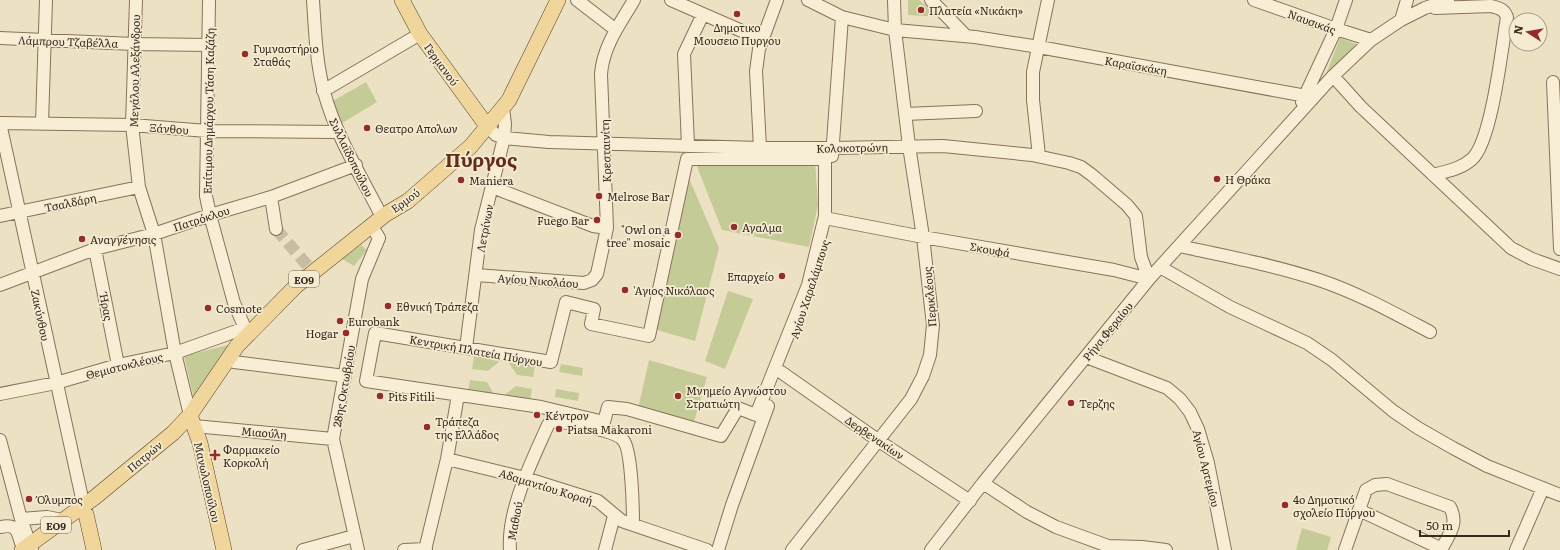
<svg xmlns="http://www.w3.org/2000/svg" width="1560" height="550" font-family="Literata,serif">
<rect width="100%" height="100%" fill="#ede1c3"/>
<!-- green -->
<path fill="#c5cb97" d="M908 0H919L939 17 908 15Z
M1340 38 1356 44 1323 82Z
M366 82 377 102 342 123 331 102Z
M815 159 818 205 809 247 722 230 696 164Z
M688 176 719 248 695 341 650 328Z
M361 245 367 250 354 266 342 259Z
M728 291 753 299 725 369 705 361Z
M228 345 229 349 194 399 184 356Z
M474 356 501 360 488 371 472 369Z
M649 360 707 377 693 425 638 409Z
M508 362 535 365 533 377 517 375Z
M561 364 583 368 582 376 559 372Z
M470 380 487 382 495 396 468 392Z
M516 386 532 389 530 401 503 396Z
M556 389 579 393 578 401 555 397Z
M1302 528 1331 537 1327 550H1296Z"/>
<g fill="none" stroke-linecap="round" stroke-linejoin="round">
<!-- minor-tunnel -->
<path stroke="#c9bca2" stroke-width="12" stroke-dasharray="12 6" stroke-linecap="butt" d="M276 229 314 273"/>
<!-- minor casing -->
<g stroke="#87725a" stroke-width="14">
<path id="minor" d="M136 0 132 125 139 187 154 234 175 353 190 415
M209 0 206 196 210 215 234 303 248 335
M313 0C315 30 316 62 324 92 336 136 361 176 382 217
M577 0 616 30
M671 0 758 38
M808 0 842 17 895 30 975 37 1039 47 1306 96
M931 0 966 36
M1254 0 1336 29 1371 40
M1401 20 1407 0
M0 38 134 44 209 45
M1333 76 1361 107 1511 248 1532 259 1560 269
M1553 82 1560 249
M323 91 420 34
M1302 102 1336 29 1346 0
M905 114 976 111
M0 123 85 512
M0 123 132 125 207 131 338 132
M42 123 46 0
M487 126 496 135 504 138 549 142 760 148H832L943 146 1032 155 1069 163 1081 167 1092 175 1127 205 1136 216 1141 257 1149 279
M688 145 684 54 703 14
M760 148 756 71 759 49 777 0
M832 156 842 17
M1039 156 1033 100V72L1048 0
M687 159H825V216L808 285 756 415 738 408 721 436 627 409 608 407 604 422 541 407 366 381 375 333 551 362 566 302 594 309 591 324 649 336Z
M1433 175C1447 171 1461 169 1472 159 1492 141 1502 46 1507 17 1504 9 1499 8 1491 6L1435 8
M492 187 593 226 607 228
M271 197 276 229
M0 216 139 187
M830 219 923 237 1114 270 1149 279
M1179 246C1226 256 1273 265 1319 280 1358 293 1394 313 1430 332
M95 249 118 365
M1160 267 1230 307 1307 343 1332 360 1393 411 1418 428 1453 448 1487 466 1560 495
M476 275 584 283 592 280 597 274 607 228 601 74C603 46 620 24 634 0
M0 285 95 249 154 234 210 215 271 197 356 165
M466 348 481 230 504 138 505 124 503 108
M1086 357 1167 388 1180 399 1190 412 1198 429 1208 463 1225 550
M234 362 345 376
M781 372 879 441 970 501
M0 394 56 383 118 365 175 353 245 328
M194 426 333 439
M0 440 21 519 32 550
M447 459 525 478 598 501 622 521 707 550
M983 483 1027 512 1056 527 1108 546 1142 547 1166 550
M1359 510 1442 549
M21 519 47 517 62 520
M0 527C16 524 17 529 21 543
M303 550 354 536
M358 550 333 439 362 279 379 238 371 225
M404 550 426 549
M425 550 447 459 458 395
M510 550C507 510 532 461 548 425L551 422 555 421C570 424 614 429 623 440 632 449 633 510 633 525
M605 550 614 516
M718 550 732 505 768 406
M792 550 911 399 923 376 930 355 933 325 923 237 909 146 895 30 894 0
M931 550 983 483 1149 279 1333 76 1371 40 1401 20 1425 8 1448 0
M1345 550 1366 490 1375 485 1387 484 1450 507C1459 524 1449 534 1441 550
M1516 550 1543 488"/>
</g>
<!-- major casing -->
<g stroke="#55402e" stroke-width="16">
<path id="major" d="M402 0 420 34 487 126
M190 415 200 443 224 550
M86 514 94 550
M22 550 94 498 173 433 190 415 237 346 296 286 386 214 408 201 471 146 509 100 558 0"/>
</g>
<!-- minor -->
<use href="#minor" stroke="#f8eed6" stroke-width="12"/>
<!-- major -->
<use href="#major" stroke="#f0d69b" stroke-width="15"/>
</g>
<!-- markers -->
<g fill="#952b2b" stroke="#f5ebd2" stroke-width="1.5">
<circle cx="921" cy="10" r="4"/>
<circle cx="737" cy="14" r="4"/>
<circle cx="245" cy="54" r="4"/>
<circle cx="367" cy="128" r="4"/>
<circle cx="1217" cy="179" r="4"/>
<circle cx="461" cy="180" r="4"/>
<circle cx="599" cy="196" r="4"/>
<circle cx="597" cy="220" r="4"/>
<circle cx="734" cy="227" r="4"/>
<circle cx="678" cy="235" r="4"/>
<circle cx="82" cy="239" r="4"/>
<circle cx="782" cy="276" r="4"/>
<circle cx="625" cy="290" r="4"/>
<circle cx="388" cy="306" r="4"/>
<circle cx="208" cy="308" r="4"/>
<circle cx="340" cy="321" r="4"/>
<circle cx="346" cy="333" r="4"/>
<circle cx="380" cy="396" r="4"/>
<circle cx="678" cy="396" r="4"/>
<circle cx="1071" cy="403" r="4"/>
<circle cx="537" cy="415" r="4"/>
<circle cx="427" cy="427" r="4"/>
<circle cx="559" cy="429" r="4"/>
<path d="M213 449h4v4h4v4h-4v4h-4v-4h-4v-4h4z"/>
<circle cx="29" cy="499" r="4"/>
<circle cx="1285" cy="505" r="4"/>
</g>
<g text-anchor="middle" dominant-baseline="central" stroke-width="3.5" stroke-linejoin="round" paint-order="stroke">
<!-- shield labels -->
<g fill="#f5ebd2" stroke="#706454" stroke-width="1">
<rect x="289" y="271" width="30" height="16" rx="3"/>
<rect x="41" y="517" width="30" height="16" rx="3"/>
</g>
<g font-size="10" font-weight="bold" fill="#372a1e">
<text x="304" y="279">ΕΟ9</text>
<text x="56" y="525">ΕΟ9</text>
</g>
<!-- poi labels -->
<g font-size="11" fill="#372a1e" stroke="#f5ebd2" text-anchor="start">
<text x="929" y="10">Πλατεία «Νικάκη»</text>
<text x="737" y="27" text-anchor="middle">Δημοτικο<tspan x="737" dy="13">Μουσειο Πυργου</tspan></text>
<text x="253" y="48">Γυμναστήριο<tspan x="253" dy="13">Σταθάς</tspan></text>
<text x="375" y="128">Θεατρο Απολων</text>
<text x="1225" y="179">Η Θράκα</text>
<text x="469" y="180">Maniera</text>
<text x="607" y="196">Melrose Bar</text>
<text x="589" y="220" text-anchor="end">Fuego Bar</text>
<text x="742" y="227">Αγαλμα</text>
<text x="670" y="229" text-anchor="end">"Owl on a<tspan x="670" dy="13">tree" mosaic</tspan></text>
<text x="90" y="239">Αναγγένησις</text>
<text x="774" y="276" text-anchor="end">Επαρχείο</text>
<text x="633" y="290">'Αγιος Νικόλαος</text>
<text x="396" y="306">Εθνική Τράπεζα</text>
<text x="216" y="308">Cosmote</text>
<text x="348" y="321">Eurobank</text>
<text x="338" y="333" text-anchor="end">Hogar</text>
<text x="686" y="390">Μνημείο Αγνώστου<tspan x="686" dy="13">Στρατιώτη</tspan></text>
<text x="388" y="396">Pits Fitili</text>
<text x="1079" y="403">Τερζης</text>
<text x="545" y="415">Κέντρον</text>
<text x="435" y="421">Τράπεζα<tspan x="435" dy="13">της Ελλάδος</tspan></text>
<text x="567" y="429">Piatsa Makaroni</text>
<text x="223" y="449">Φαρμακείο<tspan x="223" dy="13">Κορκολή</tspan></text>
<text x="37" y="499">Όλυμπος</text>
<text x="1293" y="499">4ο Δημοτικό<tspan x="1293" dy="13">σχολείο Πύργου</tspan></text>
</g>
<!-- street labels -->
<g font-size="11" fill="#372a1e" stroke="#f5ebd2">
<text transform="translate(1312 21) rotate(20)">Ναυσικάς</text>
<text transform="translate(68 41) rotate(2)">Λάμπρου Τζαβέλλα</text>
<text transform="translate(442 64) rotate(54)">Γερμανού</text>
<text transform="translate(1136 65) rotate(10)">Καραϊσκάκη</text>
<text transform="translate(134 71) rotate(-89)">Μεγάλου Αλεξάνδρου</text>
<text transform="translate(208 111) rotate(-89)">Επίτιμου Δημάρχου Τάση Καζάζη</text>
<text transform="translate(169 128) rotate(4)">Ξάνθου</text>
<text transform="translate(852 147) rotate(-1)">Κολοκοτρώνη</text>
<text transform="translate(605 151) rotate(-92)">Κρεσταινίτη</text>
<text transform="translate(352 157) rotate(64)">Συλλαϊδοπούλου</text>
<text transform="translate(405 200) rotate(-36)">Ερμού</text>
<text transform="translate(70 202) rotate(-12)">Τσαλδάρη</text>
<text transform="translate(201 218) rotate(-18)">Πατρόκλου</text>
<text transform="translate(484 228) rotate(-79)">Λετρίνων</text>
<text transform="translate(990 249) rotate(10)">Σκουφά</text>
<text transform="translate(538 280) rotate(4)">Αγίου Νικολάου</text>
<text transform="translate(809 289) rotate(-72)">Αγίου Χαραλάμπους</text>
<text transform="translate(929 297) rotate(-95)">Περικλέους</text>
<text transform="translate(107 307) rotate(79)">Ήρας</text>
<text transform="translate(41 315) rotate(78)">Ζακύνθου</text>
<text transform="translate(1107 331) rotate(-51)">Ρήγα Φεραίου</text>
<text transform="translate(476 350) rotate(10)">Κεντρική Πλατεία Πύργου</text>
<text transform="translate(124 365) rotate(-14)">Θεμιστοκλέους</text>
<text transform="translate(343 386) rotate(-80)">28ης Οκτωβρίου</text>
<text transform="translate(264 432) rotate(5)">Μιαούλη</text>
<text transform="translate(875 437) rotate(34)">Δερβενακίων</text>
<text transform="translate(144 456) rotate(-40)">Πατρών</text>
<text transform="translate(1207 468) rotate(76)">Αγίου Αρτεμίου</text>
<text transform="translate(208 482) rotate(77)">Μανωλοπούλου</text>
<text transform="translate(546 486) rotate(17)">Αδαμαντίου Κοραή</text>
<text transform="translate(514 521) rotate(-79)">Μαθιού</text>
</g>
<!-- town labels -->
<g font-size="19" font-weight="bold" fill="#632d1e" stroke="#f5ebd2">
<text x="481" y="159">Πύργος</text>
</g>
</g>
<!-- north arrow -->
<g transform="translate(1528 32) rotate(282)"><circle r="19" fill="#f5ebd2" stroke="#a99e8a"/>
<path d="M0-3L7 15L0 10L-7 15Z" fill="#952b2b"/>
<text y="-6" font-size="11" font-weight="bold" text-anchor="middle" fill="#372a1e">N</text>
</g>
<!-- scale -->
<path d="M1420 530v6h89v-6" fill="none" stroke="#372a1e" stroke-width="2"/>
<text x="1426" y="530" font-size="12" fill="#372a1e" stroke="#f5ebd2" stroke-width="3" paint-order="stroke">50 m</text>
</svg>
